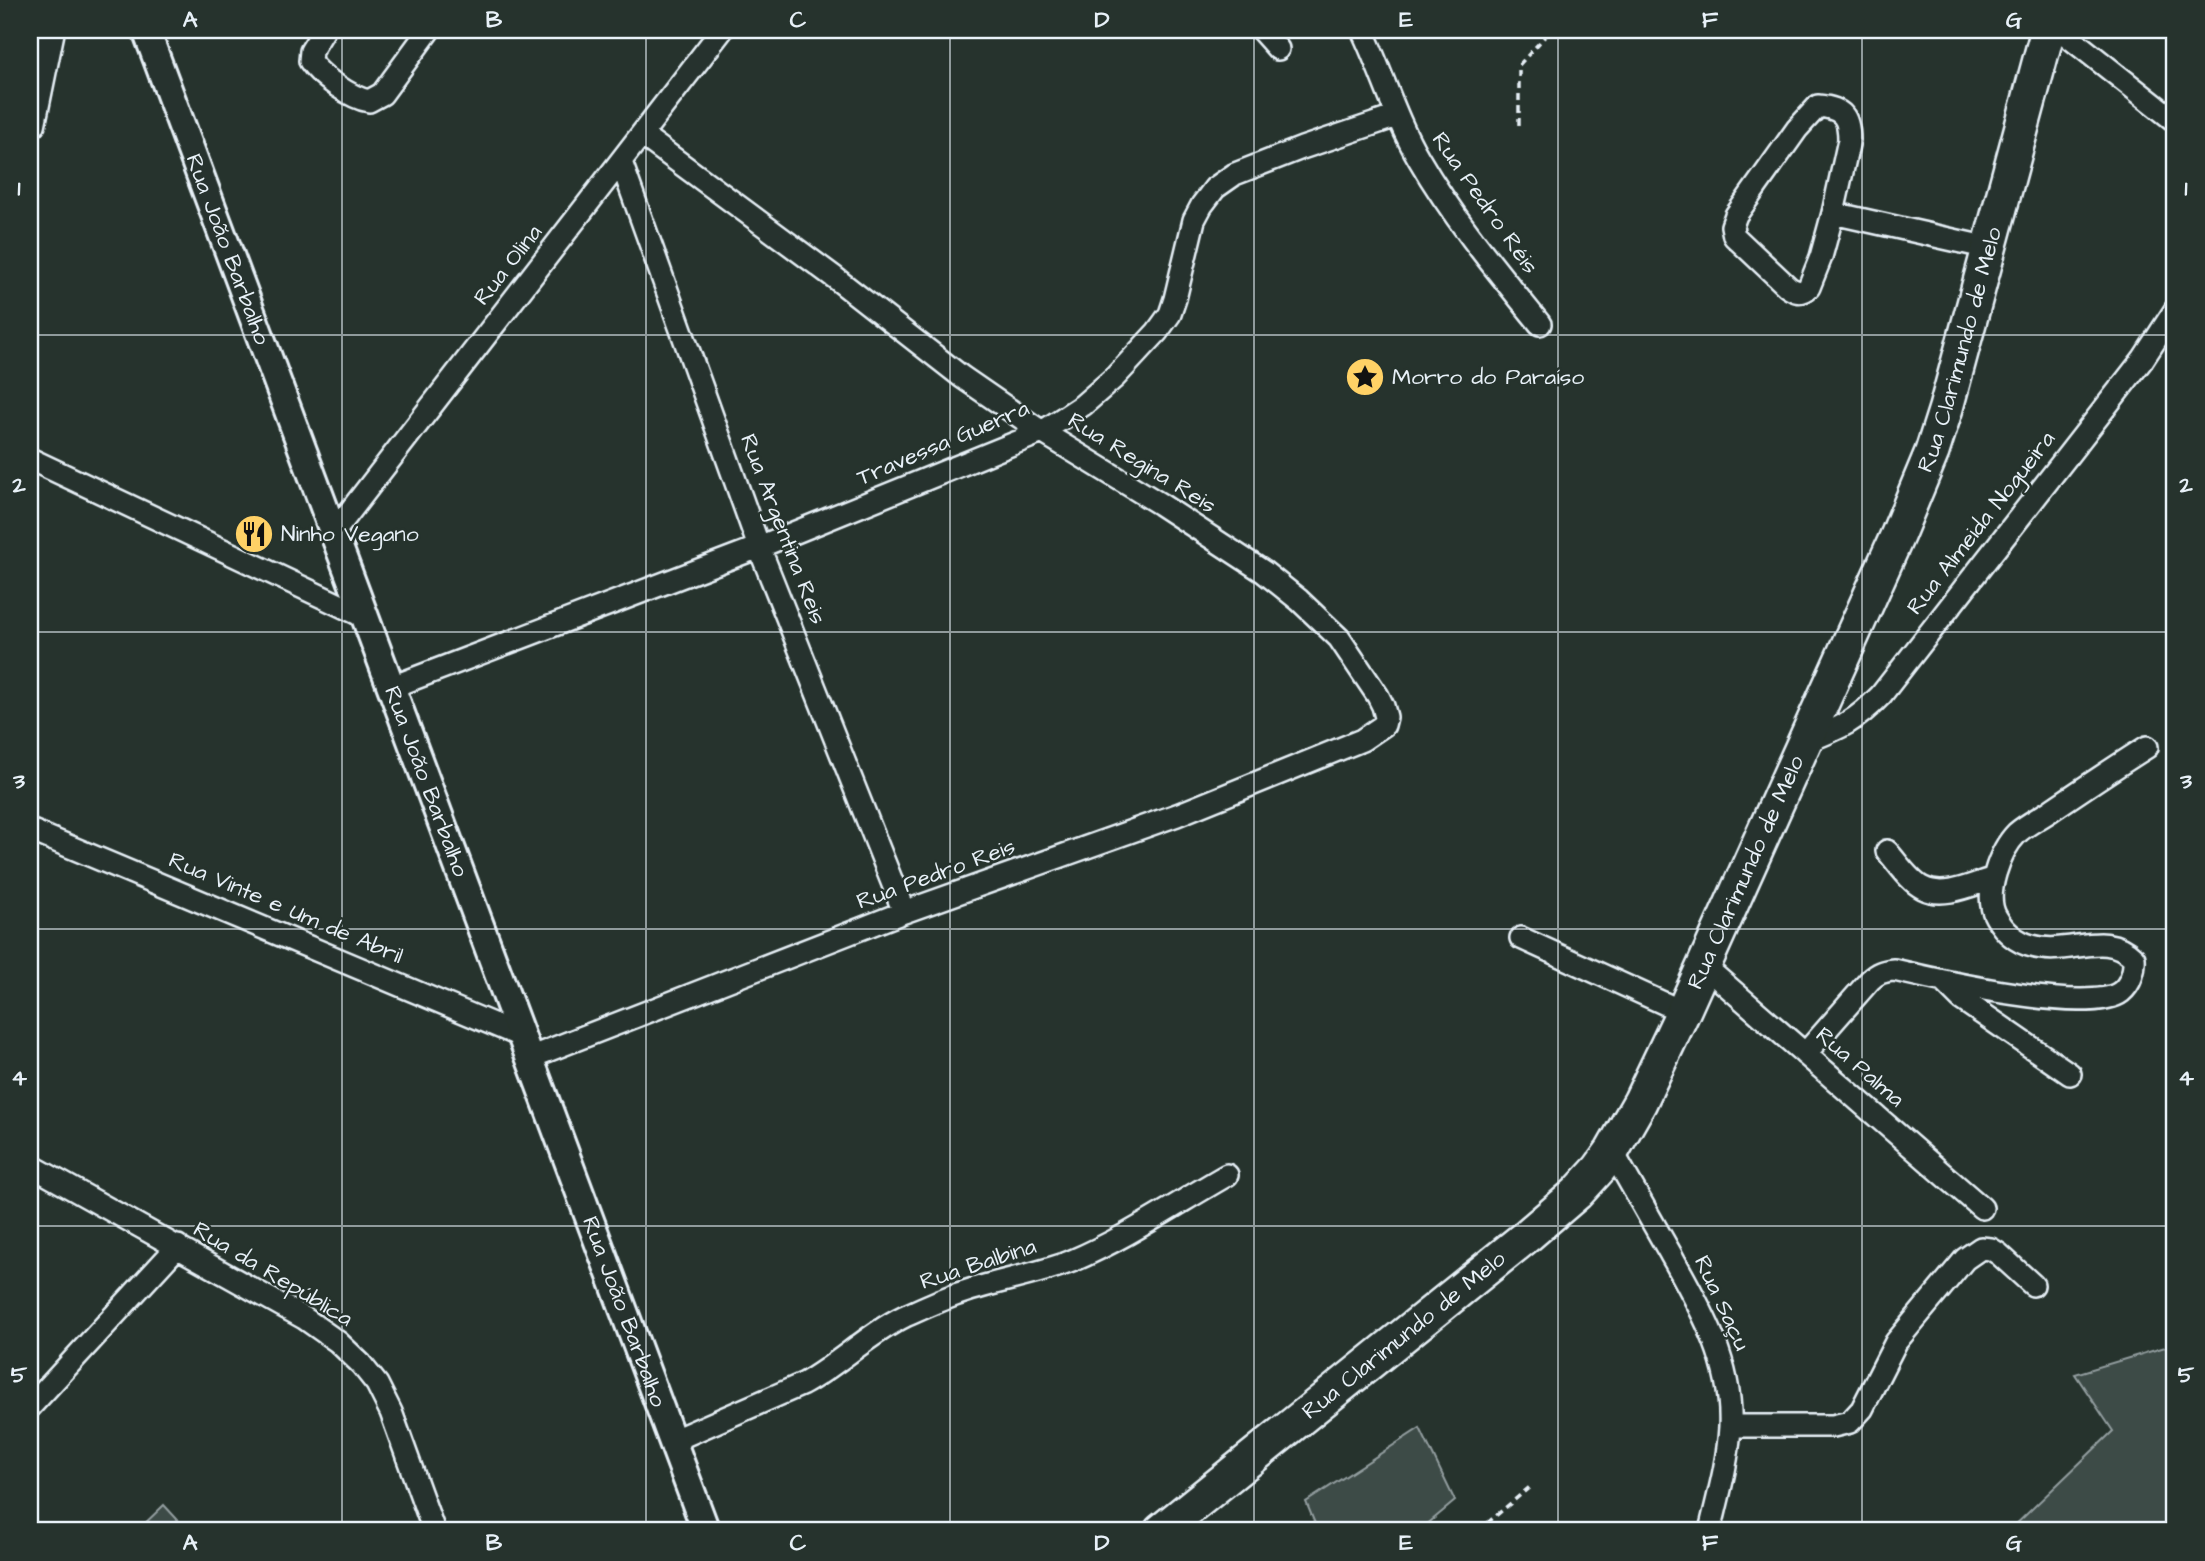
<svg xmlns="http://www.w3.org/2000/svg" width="2205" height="1561" font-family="'Architects Daughter',sans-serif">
<rect width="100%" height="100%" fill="#26332d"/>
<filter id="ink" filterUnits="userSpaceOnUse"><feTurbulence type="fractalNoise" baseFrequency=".0143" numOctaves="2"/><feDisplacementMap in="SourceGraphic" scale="14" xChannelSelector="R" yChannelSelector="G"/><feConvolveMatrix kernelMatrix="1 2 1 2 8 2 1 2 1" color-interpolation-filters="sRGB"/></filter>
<g filter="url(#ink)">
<!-- green -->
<path fill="#3e4b47" stroke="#939ea0" stroke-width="2" d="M2175 1344V1531H2009L2113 1431 2075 1374Z
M1420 1428 1455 1501 1419 1531H1318L1306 1502Z
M164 1505 188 1531H137Z"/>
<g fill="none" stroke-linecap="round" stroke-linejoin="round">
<!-- minor casing -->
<g stroke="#e8f1f8" stroke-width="26">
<path id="minor" d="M324 30 311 51 310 61C320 76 351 98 369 101L382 94 429 30
M1261 30 1278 49
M1362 30C1382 72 1395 118 1419 159 1453 218 1497 271 1540 324
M2060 30 2175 121
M1818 106C1843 108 1849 117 1849 140L1833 213 1821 257 1809 287C1802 294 1795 292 1788 287L1734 236 1732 226 1736 215 1797 129Z
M621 162 759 547 904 912
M1833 213 1989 248
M30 459 365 617
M334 532 722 30
M392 687 759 547 1042 432 1083 405 1115 377 1157 332 1170 314 1175 299 1194 220 1202 205 1215 188 1235 174 1302 148 1397 116
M1805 742C1840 728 1854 723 1881 695L2143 359 2175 310
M30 830 521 1036
M1887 851C1898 863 1909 881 1923 888 1944 899 1973 884 1994 878
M1521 938 1683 1012
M1703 965 1982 1208
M1943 981 1961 999 2070 1074
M1805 1054 1870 980C1877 973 1883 971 1894 970 1933 979 2091 1016 2121 992 2131 984 2135 969 2134 958 2105 928 2069 957 2032 946 2016 942 2004 931 1996 917 1983 895 2000 850 2017 833 2027 824 2042 817 2053 809 2084 788 2115 767 2147 747
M529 1058 904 912 1177 815 1362 740 1384 725 1386 717 1383 706 1378 696 1339 638 1299 600 1264 572 1160 504 1042 432 962 377 834 277 642 135
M1612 1151C1631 1185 1651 1219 1670 1253 1700 1307 1733 1362 1730 1427 1728 1462 1718 1497 1710 1531
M30 1165 304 1318 338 1342 361 1364 377 1384 391 1412 434 1531
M30 1407 178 1246
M1730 1426H1833L1850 1422 1862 1409 1896 1342 1965 1259 1981 1248 1991 1249 1999 1254 2033 1285
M672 1441 803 1384C839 1364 868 1334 905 1316 921 1309 938 1301 955 1295 993 1281 1034 1276 1072 1261 1126 1238 1176 1204 1227 1175"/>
</g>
<!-- tertiary casing -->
<g stroke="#e8f1f8" stroke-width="32">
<g id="tertiary">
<path id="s1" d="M146 30 706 1531"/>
</g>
</g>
<!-- secondary casing -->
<g stroke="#e8f1f8" stroke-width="35">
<path id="secondary" d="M30 123 49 30"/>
</g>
<!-- primary casing -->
<g stroke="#e8f1f8" stroke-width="38">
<g id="primary">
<path id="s2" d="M1161 1531 1528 1235 1577 1193 1599 1169 1612 1151 1640 1102 1683 1012 1898 534 1932 452 1946 408 2048 30"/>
</g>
</g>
<!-- path -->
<path stroke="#e8f1f8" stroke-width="3.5" stroke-dasharray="7 5" stroke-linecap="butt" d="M1519 125V65L1551 30
M1478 1531 1531 1486"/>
<!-- minor -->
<use href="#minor" stroke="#26332d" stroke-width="21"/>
<!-- tertiary -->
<use href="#tertiary" stroke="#26332d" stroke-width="26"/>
<!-- secondary -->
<use href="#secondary" stroke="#26332d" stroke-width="30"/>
<!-- primary -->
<use href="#primary" stroke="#26332d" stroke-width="33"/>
</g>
</g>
<!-- grid -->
<path fill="none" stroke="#e8f1f8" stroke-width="2" stroke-opacity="0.55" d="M342 30V1531M646 30V1531M950 30V1531M1254 30V1531M1558 30V1531M1862 30V1531M30 335H2175M30 632H2175M30 929H2175M30 1226H2175"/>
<!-- icons -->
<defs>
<g id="sight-disc" transform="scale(2.0125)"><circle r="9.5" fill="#ffd166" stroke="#26332d"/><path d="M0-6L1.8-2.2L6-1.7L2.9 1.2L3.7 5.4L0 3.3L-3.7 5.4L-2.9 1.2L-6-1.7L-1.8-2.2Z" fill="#111"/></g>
<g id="restaurant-disc" transform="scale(2.0125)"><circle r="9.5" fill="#ffd166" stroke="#26332d"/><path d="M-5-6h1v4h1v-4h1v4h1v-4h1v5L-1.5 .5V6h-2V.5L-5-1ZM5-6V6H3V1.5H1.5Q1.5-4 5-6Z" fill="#111"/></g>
</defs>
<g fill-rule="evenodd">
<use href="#sight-disc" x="1365" y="377"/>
<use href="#restaurant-disc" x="254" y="534"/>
</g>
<g text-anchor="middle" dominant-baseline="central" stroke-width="5" stroke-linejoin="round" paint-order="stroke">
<!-- street labels -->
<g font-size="23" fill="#e8f1f8" stroke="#26332d">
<text transform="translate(1485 203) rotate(55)">Rua Pedro Réis</text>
<text stroke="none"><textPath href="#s1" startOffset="234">Rua João Barbalho</textPath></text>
<text transform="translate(508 265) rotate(-52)">Rua Olina</text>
<text stroke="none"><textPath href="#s2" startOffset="1466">Rua Clarimundo de Melo</textPath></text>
<text transform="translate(943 443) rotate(-23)">Travessa Guerra</text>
<text transform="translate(1142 463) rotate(32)">Rua Regina Reis</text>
<text transform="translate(1981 523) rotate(-52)">Rua Almeida Nogueira</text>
<text transform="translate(783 529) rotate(69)">Rua Argentina Reis</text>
<text stroke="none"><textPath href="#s1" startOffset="802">Rua João Barbalho</textPath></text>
<text stroke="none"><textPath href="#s2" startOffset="900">Rua Clarimundo de Melo</textPath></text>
<text transform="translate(936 874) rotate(-20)">Rua Pedro Reis</text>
<text transform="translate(286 908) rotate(23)">Rua Vinte e Um de Abril</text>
<text transform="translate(1860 1067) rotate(41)">Rua Palma</text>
<text transform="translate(978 1264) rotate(-18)">Rua Balbina</text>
<text transform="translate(273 1274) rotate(31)">Rua da República</text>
<text transform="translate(1722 1303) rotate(65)">Rua Saçu</text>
<text stroke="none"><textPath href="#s1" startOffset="1368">Rua João Barbalho</textPath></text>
<text stroke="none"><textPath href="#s2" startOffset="312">Rua Clarimundo de Melo</textPath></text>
</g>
<!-- poi labels -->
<g font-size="23" fill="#e8f1f8" stroke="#26332d" text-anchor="start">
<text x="1392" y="377">Morro do Paraíso</text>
<text x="281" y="534">Ninho Vegano</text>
</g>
</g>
<!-- margin -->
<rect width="2205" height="1561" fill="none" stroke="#26332d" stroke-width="77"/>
<rect x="38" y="38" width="2128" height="1484" fill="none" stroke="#e8f1f8" stroke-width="2.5"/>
<g font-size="23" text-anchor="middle" font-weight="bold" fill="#e8f1f8">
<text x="190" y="27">A</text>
<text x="494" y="27">B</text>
<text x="798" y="27">C</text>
<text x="1102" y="27">D</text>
<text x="1406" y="27">E</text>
<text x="1710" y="27">F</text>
<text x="2014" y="27">G</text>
<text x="19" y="195">1</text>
<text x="2186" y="195">1</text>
<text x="19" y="492">2</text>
<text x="2186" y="492">2</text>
<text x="19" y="788">3</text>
<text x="2186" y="788">3</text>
<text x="19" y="1085">4</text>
<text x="2186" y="1085">4</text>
<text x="19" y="1382">5</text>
<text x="2186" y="1382">5</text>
<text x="190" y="1550">A</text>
<text x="494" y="1550">B</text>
<text x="798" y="1550">C</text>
<text x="1102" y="1550">D</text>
<text x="1406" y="1550">E</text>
<text x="1710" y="1550">F</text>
<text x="2014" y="1550">G</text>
</g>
</svg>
